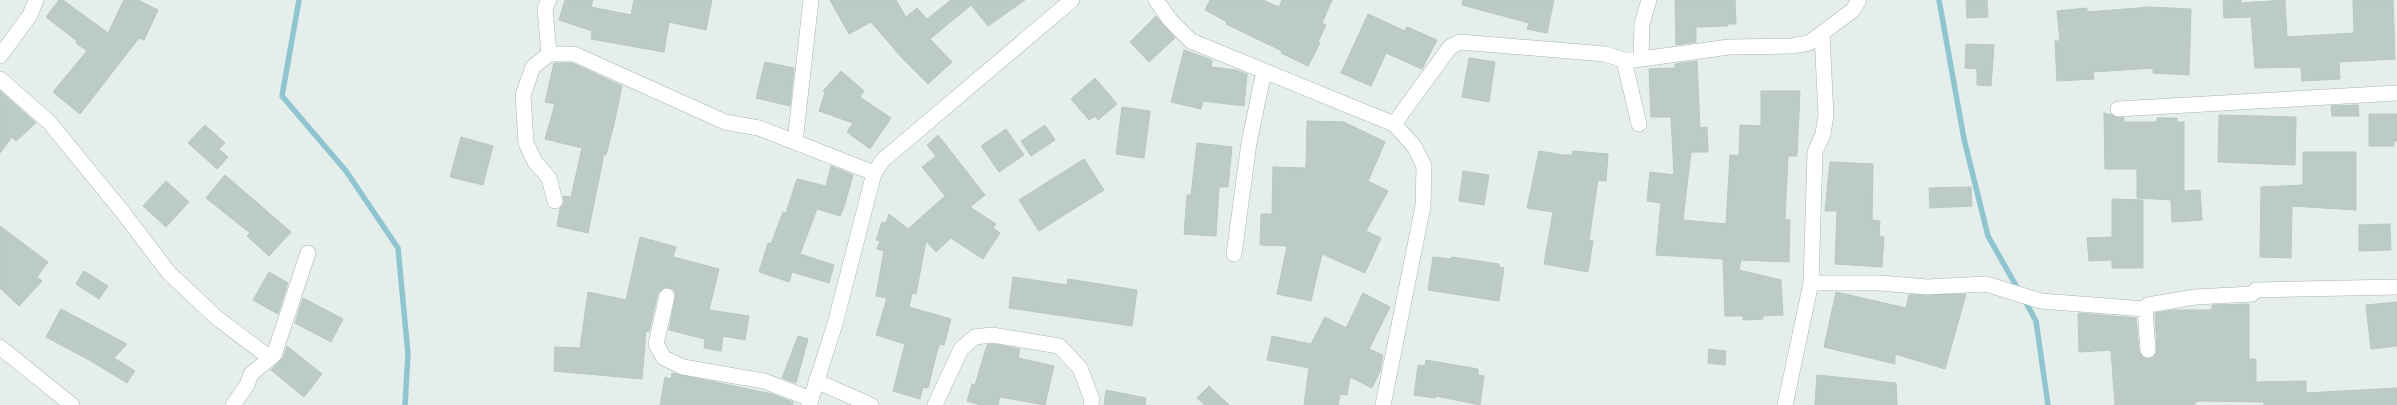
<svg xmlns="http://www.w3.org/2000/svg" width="2397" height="405" font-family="Mulish,sans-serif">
<rect width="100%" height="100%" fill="#e5eeea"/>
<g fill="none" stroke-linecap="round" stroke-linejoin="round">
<!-- stream -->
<path stroke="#8fc5d1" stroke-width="5.5" d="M299 0 282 96 346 171 398 248 408 354 405 405
M1939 0 1964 139 1988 236 2019 291
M2024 299 2036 321 2048 405"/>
</g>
<!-- building -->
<path fill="#bdcbc6" stroke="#b7c7c1" d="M59 0H63L108 33 124 0H138L158 10 144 40 139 38 80 114 53 92 87 51 76 43 77 41 46 17Z
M565 0H593L591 7 631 15 634 0H712L706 30 669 22 664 52 591 39 592 31 559 20Z
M830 0H896L906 17 917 8 927 19 951 0H1025L988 26 971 5 930 39 952 62 928 84 902 58 871 22 849 34Z
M1210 0H1263L1279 7 1282 0H1332L1322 23 1326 25 1318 42 1320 43 1308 66 1281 53 1282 51 1226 24 1227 22 1205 10Z
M1463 0H1554L1547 33 1527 29 1529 23 1462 5Z
M1675 0H1735L1736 24H1728V26L1696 27V42L1676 45Z
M1966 0H1987L1988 17 1967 18Z
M2241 0V3L2285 0 2287 37 2354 33 2353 0H2393L2395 59 2339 62 2340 79 2302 81 2301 67 2255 68 2251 17 2224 18 2223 1Z
M2150 7 2191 9 2189 75 2153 73V68L2093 72 2094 79 2057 81 2055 41H2060L2057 11 2087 8V12Z
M1368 14 1405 31 1407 27 1437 40 1422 69 1386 53 1371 86 1341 73Z
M1156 16 1175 38 1149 62 1130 42Z
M1966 44 1994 45 1991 86 1977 85V69L1965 68Z
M1184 50 1212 60 1211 67 1236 70 1247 74 1244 106 1203 101 1201 109 1171 102Z
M1469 58 1495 62 1489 102 1462 97Z
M1697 61 1700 128 1707 127 1708 152H1691L1683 220 1726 224 1730 155 1739 156 1740 125 1761 126V91H1800L1797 156H1788L1785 220H1790L1789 262 1741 260 1739 270 1781 280 1783 315 1763 316V319L1743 320V316H1725L1723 259 1656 255 1661 203 1647 201 1650 172 1674 175 1671 117H1651L1649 69 1675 68V64Z
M765 62 794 68 790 106 756 98Z
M554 63H572L622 86 614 124 606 155 604 154 588 233 557 226 560 208 564 203 563 196 571 197 582 148 545 139 555 104 545 102Z
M841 71 864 91 860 97 891 118 870 149 847 132 853 123 819 111 825 93 823 91Z
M1095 78 1117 104 1098 120 1095 116 1089 120 1071 99Z
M0 91 36 123 16 141 12 137 0 153Z
M2358 105 2359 116H2332L2331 106Z
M1122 107 1150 111 1144 158 1116 154Z
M2104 113 2124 118V122H2157V118H2177V122H2184V191L2200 190 2202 220 2172 222 2171 200 2137 198V169H2105Z
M2369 114H2397V141H2394V146H2369Z
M2219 115 2296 117 2295 165 2218 162Z
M1307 121 1344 122 1385 142 1368 181 1388 191 1366 231 1381 238 1365 273 1322 254 1311 301 1277 294 1287 246 1260 245 1261 214H1272L1273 167 1306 168Z
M205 125 225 143 219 149 228 157 217 169 188 143Z
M1045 125 1055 140 1031 156 1021 141Z
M1006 129 1024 155 999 172 981 146Z
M938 135 985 195 970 207 996 224 993 228 1000 233 983 259 951 238 936 252 926 241 916 294 912 293 909 307 951 319 944 345 940 344 937 351 928 388 923 387 920 399 893 391 905 344 876 335 887 298 876 296 884 251 877 249 880 241 876 240 882 222 886 223 889 214 908 229 945 196 922 167 936 156 927 145Z
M461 137 493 146 483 185 450 177Z
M1197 143 1232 147 1228 187H1219L1216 236 1184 234 1187 195H1191Z
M1539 151 1563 155H1572L1573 151 1608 154 1606 181 1598 180 1589 240 1593 241 1588 272 1544 264 1553 212 1527 208Z
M2303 152H2356V210L2292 206 2291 258 2260 257 2261 187 2303 185Z
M1084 159 1104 190 1039 231 1019 200Z
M1830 162 1873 164 1872 220 1880 221 1879 236 1884 237 1882 267 1835 264 1837 211H1825Z
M831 166 853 175 844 207 840 216 817 209 800 254 834 265 829 283 792 272 789 282 759 272 768 243 771 244 783 212 786 213 797 179 826 186Z
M1463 171 1489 175 1484 205 1459 201Z
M225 175 291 232 269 256 247 236 250 233 206 198Z
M166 181 189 202 166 227 143 206Z
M1971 187 1972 206 1930 208 1929 188Z
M2112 199 2143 200V268H2112V260L2089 261 2087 238 2112 237Z
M2390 224 2391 250 2359 251V225Z
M0 226 48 262 37 277 42 281 19 306 0 288Z
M640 237 676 247 673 257 719 269 709 310 749 316 745 340 723 336 721 351 704 348 705 339 669 330 676 294 673 289 665 287 658 293 649 332 646 331 642 379 554 371 555 347 580 348 588 292 626 300Z
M1433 257 1451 259 1452 257 1499 264V267L1504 268 1499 301 1428 290Z
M84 271 108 286 99 299 76 284Z
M269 272 288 283 278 314 253 300Z
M1013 277 1067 285 1068 279 1137 290 1132 326 1009 308Z
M1836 292 1906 308 1909 295 1966 294 1945 369 1895 354V364L1824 347Z
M1363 293 1390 307 1369 349 1383 355 1380 371 1372 388 1350 377 1347 395 1340 394 1338 405H1304L1309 368 1267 360 1272 336 1311 344 1325 317 1346 328Z
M303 298 343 319 331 342 295 323Z
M2397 302V346L2371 349 2366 305Z
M2249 304V359H2256V382L2306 381V393L2397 388V405H2264V402L2201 401 2195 402V405H2115L2111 350 2079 352 2078 313 2136 318 2139 351 2144 358 2148 359 2154 357 2157 350 2155 313 2174 310H2212V305Z
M61 309 127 344 114 358 135 371 127 383 91 361 46 337Z
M798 336 808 339 796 383 782 378Z
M992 344 1020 349 1018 358 1054 366 1045 405 1000 397 998 405H981L967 401 972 384 975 385 987 345Z
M287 346 322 374 304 397 271 370 283 358Z
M1709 349 1726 351 1725 365 1708 363Z
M1426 360 1478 369V375L1484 376 1480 405 1436 396 1435 398 1414 395 1418 365 1425 366Z
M672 373 772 394 793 402V405H660L665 377 671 379Z
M1817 375 1896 383 1897 405H1815Z
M1209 386 1229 405H1205L1197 398Z
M1106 390 1146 398 1145 405H1104Z"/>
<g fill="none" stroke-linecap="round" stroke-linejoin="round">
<!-- street casing -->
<g stroke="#a7b6b1" stroke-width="16">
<path id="street" d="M1156 0 1170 20 1191 41 1394 124 1414 146 1424 166 1423 206 1383 405
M549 54 545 8 549 0
M0 56 30 15 36 0
M1641 58 1642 24 1649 0
M1627 61 1625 65 1639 124
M0 79 49 122 121 210 169 273 217 318 270 358
M2118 109 2397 93
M1394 124 1450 47 1460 42 1605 54 1627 61 1729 47 1792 46 1809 43 1853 10 1859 0
M795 142 811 0
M555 201 549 178 535 162 526 143 523 95 533 67 549 54H574L725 122 759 128 874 173
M1234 254 1249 143 1264 71
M1811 283H1880L1927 287 1986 284 2041 301 2145 309
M667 296 656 344 664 358 683 367 764 381 811 399
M0 347 72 405
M2148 350 2145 309 2148 305 2195 297 2252 294 2256 290 2397 287
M816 381 871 405
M233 405 247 385 251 374 274 355 308 253
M935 405 961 349 975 337 992 335 1059 346 1080 368 1092 400 1091 405
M1785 405 1811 283 1815 152 1823 134 1826 115 1822 35"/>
</g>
<!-- secondary casing -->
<g stroke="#a3b9b2" stroke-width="16">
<path id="secondary" d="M809 405 835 324 874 173 883 160 1072 0"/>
</g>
<!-- street -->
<use href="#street" stroke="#fff" stroke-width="15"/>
<!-- secondary -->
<use href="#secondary" stroke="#fff" stroke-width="15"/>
</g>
</svg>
